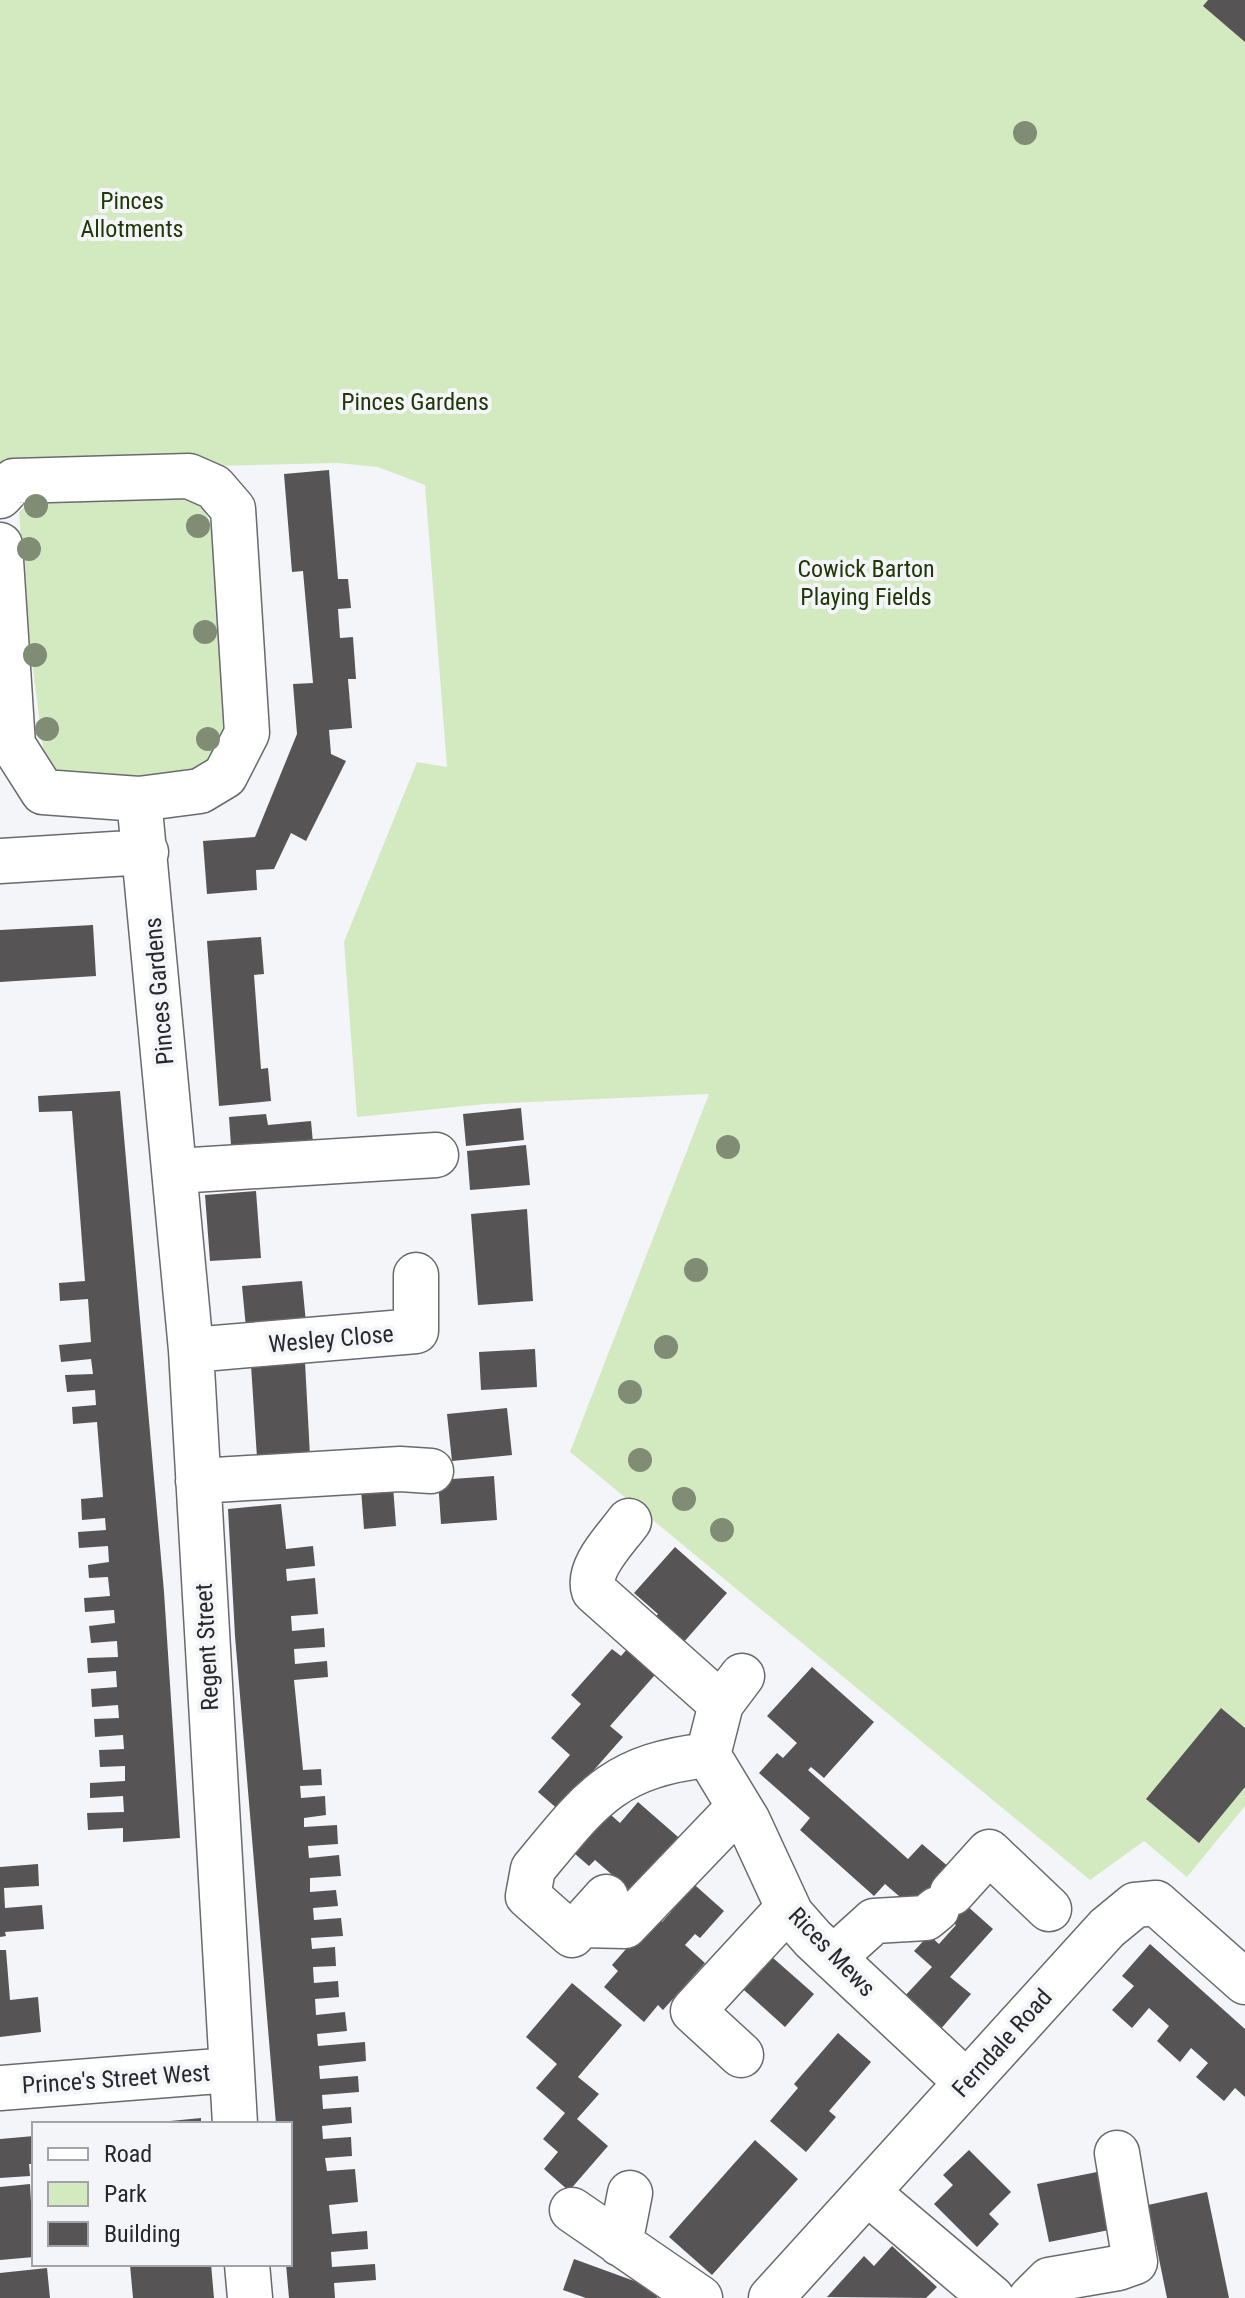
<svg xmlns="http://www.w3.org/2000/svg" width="1245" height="2298" font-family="'Roboto Condensed',sans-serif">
<rect width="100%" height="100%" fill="#f3f5f9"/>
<!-- green -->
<path fill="#d3eac1" d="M0 0H1245V1806L1187 1877 1144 1841 1090 1880 570 1452 709 1094 485 1104 357 1117 344 942 417 762 447 767 425 485 378 467 338 463 0 471Z
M166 486 198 499 217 535 229 732 218 761 175 782 62 775 45 763 29 638 19 512 41 491Z"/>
<!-- building -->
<path fill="#575456" d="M1208 0H1245V42L1203 6Z
M329 470 338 579H348L351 608 338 609 340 638 353 637 356 679H348L352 728 329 730 331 754 346 761 306 841 291 833 274 869 256 870 257 890 207 894 203 841 255 837 297 734 293 684 313 683 303 571 292 572 284 474Z
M93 925 96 976 0 982V930Z
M261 937 264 974 254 975 261 1069 268 1068 271 1101 219 1106 207 941Z
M120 1091 164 1592 180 1838 123 1842V1828L88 1830 87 1813 124 1812 123 1796 90 1798V1783L125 1781V1766L100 1767 99 1750 124 1749 123 1735 95 1737 94 1719 119 1718 118 1705 92 1707 91 1689 117 1687 116 1671 88 1673 87 1658 118 1657 117 1641 91 1643 89 1626 115 1623 114 1610 85 1612 84 1598 110 1596 108 1577 89 1578 88 1565 109 1562 108 1546 79 1548 78 1532 106 1530 105 1518 82 1520 81 1499 103 1497 97 1422 73 1424 72 1407 96 1405 95 1390 67 1392 65 1375 93 1374 91 1359 61 1362 59 1345 91 1342 88 1299 60 1301 59 1283 85 1281 72 1111 39 1112 38 1096Z
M521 1108 524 1140 466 1146 463 1114Z
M266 1114 268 1125 311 1121 314 1154 232 1160 229 1117Z
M526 1145 530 1185 470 1190 467 1151Z
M256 1191 261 1258 210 1261 205 1195Z
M527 1209 533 1301 478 1305 471 1214Z
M302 1281 306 1323 246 1328 242 1286Z
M535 1349 537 1387 481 1390 479 1352Z
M305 1362 310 1456 257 1458 251 1365Z
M507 1408 512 1455 452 1461 447 1414Z
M494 1476 497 1520 441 1524 438 1480Z
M393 1486 396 1526 364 1529 361 1489Z
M281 1504 286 1549 313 1546 315 1566 286 1569 287 1581 315 1578 318 1614 291 1616 292 1631 324 1628 325 1647 294 1649 295 1664 327 1661 328 1677 294 1680 303 1770 321 1769 322 1785 300 1786 301 1798 325 1796 326 1815 304 1818V1827L337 1825 338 1844 308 1846 309 1858 339 1855 341 1876 310 1878V1892L336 1890 338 1906 313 1908 314 1920 341 1918 343 1936 311 1938 312 1949 335 1947 336 1966 313 1967 314 1983 338 1981 339 1997 315 1999 316 2015 345 2012 347 2031 317 2034 318 2046 365 2042 366 2061 319 2066 320 2079 358 2076 359 2092 322 2095 323 2109 351 2107 352 2123 322 2126 323 2139 351 2137 352 2156 325 2158 327 2171 355 2169 358 2202 329 2205 332 2234 367 2231 368 2249 331 2252 332 2267 375 2264 376 2280 334 2283 335 2298H289L286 2264H290V2124H276L235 1636 228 1509Z
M675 1547 727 1593 610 1726 623 1737 579 1787 620 1823 638 1802 685 1843 669 1862 724 1911 700 1938 695 1934 685 1945 705 1963 663 2010 658 2005 644 2022 604 1987 618 1971 612 1965 655 1916 662 1922 671 1912 647 1890 640 1899 595 1860 589 1866 567 1847 582 1830 538 1792 570 1755 551 1738 581 1704 571 1695 612 1649 621 1656 658 1614 634 1593Z
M812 1667 874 1722 824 1778 811 1767 808 1770 908 1859 922 1844 950 1868 939 1881 993 1929 950 1977 971 1994 939 2031 903 1998 932 1967 914 1951 929 1935 939 1944 956 1925 930 1902 920 1914 885 1884 874 1896 800 1830 810 1818 759 1773 777 1753 783 1758 797 1743 767 1716Z
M1221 1708 1245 1728V1787L1199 1843 1146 1799Z
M38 1864 39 1886 4 1888 5 1908 42 1905 44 1929 5 1932 6 1936 0 1937V1867Z
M1150 1944 1245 2029V2097L1235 2088 1224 2101 1196 2077 1208 2063 1191 2048 1180 2062 1157 2041 1169 2026 1149 2008 1132 2028 1112 2010 1134 1986 1122 1976Z
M0 1950H6L10 2000 38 1997 41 2032 0 2037Z
M764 1950 814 1994 785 2027 735 1982Z
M572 1983 622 2025 578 2077 599 2094 577 2119 608 2146 569 2191 544 2169 558 2152 543 2139 565 2113 536 2088 557 2064 526 2037Z
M838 2033 871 2062 829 2111 836 2117 806 2152 770 2121 798 2088 794 2084Z
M201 2118V2124H160V2122Z
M34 2136V2164H29L30 2176 0 2178V2139Z
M755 2140 798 2179 712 2275 669 2237Z
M969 2150 1011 2192 989 2214 999 2224 977 2247 934 2204 953 2185 943 2175Z
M1097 2172 1109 2230 1049 2242 1037 2184Z
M30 2184 34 2257 0 2260V2187Z
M1207 2192 1229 2298H1167L1148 2205Z
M892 2246 937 2287 926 2298 827 2297 864 2256 874 2266Z
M574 2259 659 2290 657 2298H586L563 2290Z
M138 2264H211L214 2298H133L130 2265Z
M47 2268 50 2298H0V2273Z"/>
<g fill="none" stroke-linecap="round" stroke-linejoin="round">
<!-- minor casing -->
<g stroke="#686a6d" stroke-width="47">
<path id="minor" d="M0 496 14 481 189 476 214 487 233 509 247 733 225 776 200 791 139 799 43 792 13 745 0 545
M139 799 191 1350 235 2124
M0 861 146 852
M176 1171 436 1155
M191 1350 416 1331V1275
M198 1481 400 1469 431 1471
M629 1521C616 1539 586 1568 594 1591L721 1704
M742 1676 721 1704 708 1755 748 1821 791 1914 813 1939 966 2082
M952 1893 989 1852 1049 1909
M606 1897 572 1935 528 1896 533 1869C591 1799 612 1766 708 1755
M581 1925 625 1926 739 1807
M833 1958 874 1921 926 1918 937 1909
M741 2055 693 2011 788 1908
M0 2088 231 2070
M868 2193 992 2298
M572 2210 700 2298
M620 2244 630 2193
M247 2264 250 2298
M771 2298 1107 1928 1135 1905 1156 1903 1245 1982
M1031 2298 1049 2280 1118 2268 1135 2262 1117 2153"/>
</g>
<!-- minor -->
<use href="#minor" stroke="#fff" stroke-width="44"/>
</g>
<!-- trees -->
<g fill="#808c73">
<circle cx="1025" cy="133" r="12"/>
<circle cx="36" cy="506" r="12"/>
<circle cx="198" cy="526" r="12"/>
<circle cx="29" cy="549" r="12"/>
<circle cx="205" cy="632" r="12"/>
<circle cx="35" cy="655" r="12"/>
<circle cx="47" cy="729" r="12"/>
<circle cx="208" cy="739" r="12"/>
<circle cx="728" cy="1147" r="12"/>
<circle cx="696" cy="1270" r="12"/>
<circle cx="666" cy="1347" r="12"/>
<circle cx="630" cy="1392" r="12"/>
<circle cx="640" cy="1460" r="12"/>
<circle cx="684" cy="1499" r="12"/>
<circle cx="722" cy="1530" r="12"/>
</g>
<g text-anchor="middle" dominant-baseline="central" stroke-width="8" stroke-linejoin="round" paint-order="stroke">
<!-- park labels -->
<g font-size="24" fill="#213705" stroke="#f3f5f9">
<text x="132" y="201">Pinces<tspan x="132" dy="28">Allotments</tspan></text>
<text x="415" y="402">Pinces Gardens</text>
<text x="866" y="569">Cowick Barton<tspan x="866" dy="28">Playing Fields</tspan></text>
</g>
<!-- street labels -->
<g font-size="24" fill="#27282a" stroke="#f3f5f9">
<text transform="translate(159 991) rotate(-95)">Pinces Gardens</text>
<text transform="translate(331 1339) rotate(-5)">Wesley Close</text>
<text transform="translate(207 1647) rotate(-93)">Regent Street</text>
<text transform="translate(832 1952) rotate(46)">Rices Mews</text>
<text transform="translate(1002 2043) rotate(-48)">Ferndale Road</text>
<text transform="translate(116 2079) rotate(-4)">Prince's Street West</text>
</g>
</g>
<!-- legend -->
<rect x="32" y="2122" width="260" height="144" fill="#f3f5f9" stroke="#a1a3a6" stroke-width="2"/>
<rect x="48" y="2148" width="40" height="12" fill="#ffffff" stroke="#a1a3a6" stroke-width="2"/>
<text x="104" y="2162" font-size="24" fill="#27282a">Road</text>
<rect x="48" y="2182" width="40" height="24" fill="#d3eac1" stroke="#a1a3a6" stroke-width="2"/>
<text x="104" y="2202" font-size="24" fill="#27282a">Park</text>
<rect x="48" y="2222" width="40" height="24" fill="#575456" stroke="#a1a3a6" stroke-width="2"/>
<text x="104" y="2242" font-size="24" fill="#27282a">Building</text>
</svg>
